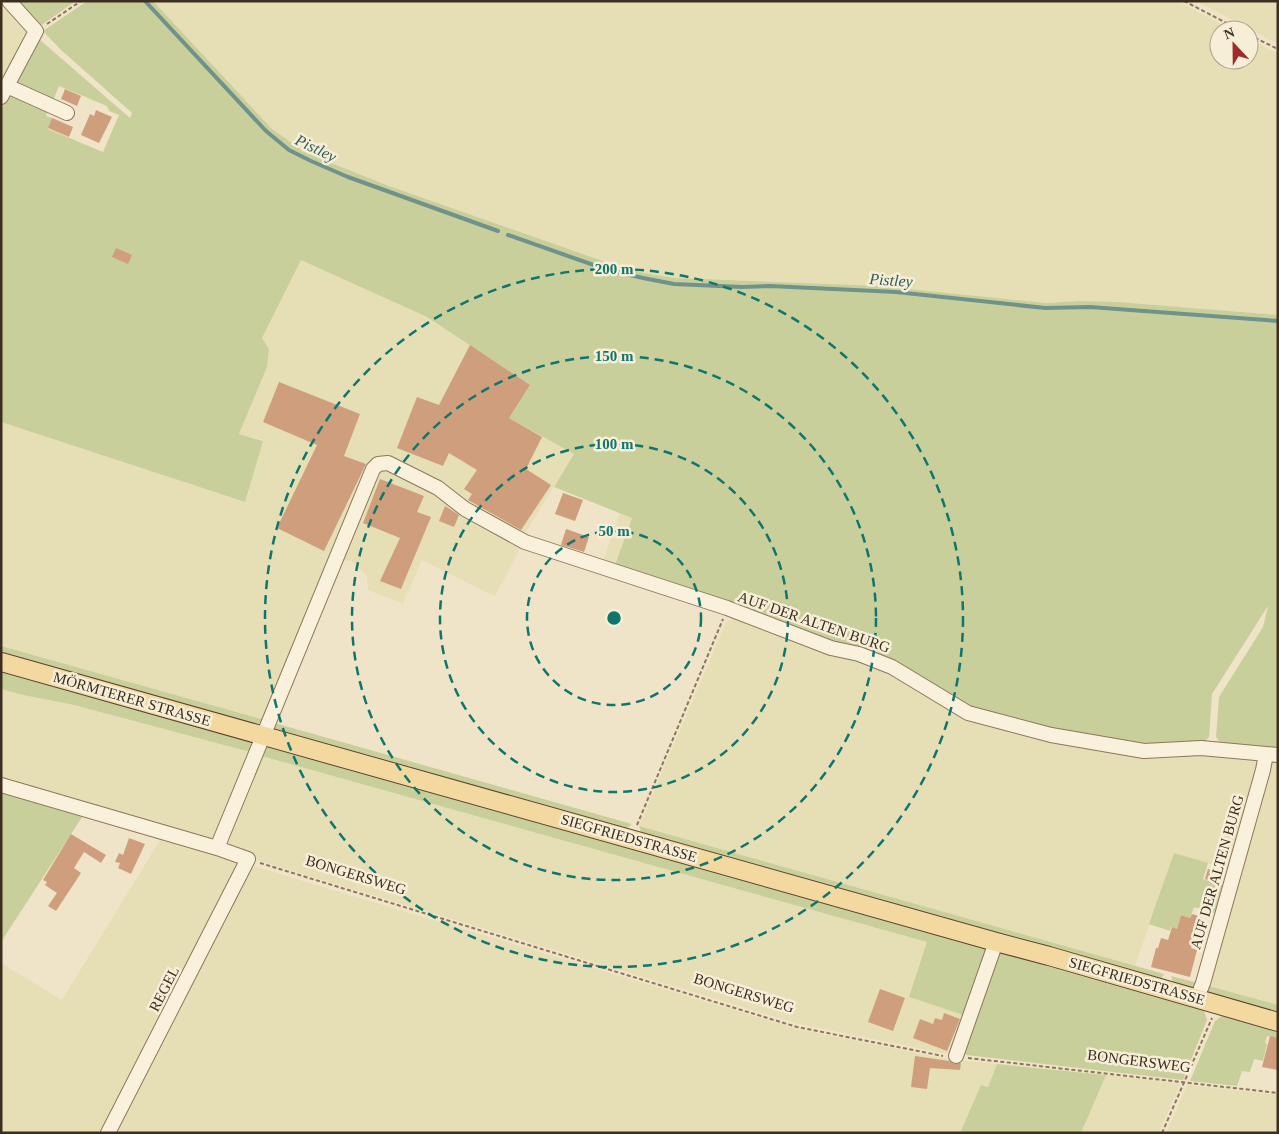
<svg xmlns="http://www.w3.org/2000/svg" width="1279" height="1134" font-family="Georgia,serif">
<rect width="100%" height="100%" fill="#f0e4c8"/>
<!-- farmland -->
<path fill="#e6deb5" d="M1 1H3L26 26 28 40 1 91Z
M153 1H1178L1232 30H1219V60H1249V39L1278 54V315L1118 302 1080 301 1046 303 675 278 644 273 614 265 389 186 304 152 271 128Z
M1196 1H1278V44Z
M301 260 427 317 530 385 509 418 574 454 522 538V545L495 596 422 560 403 604 368 590 367 576 351 561 341 560 265 720 1 646V422L244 502 263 440 239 434 267 367 262 338Z
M620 513 632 517 614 568 602 564Z
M738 617 1202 752 1254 756 1260 765 1230 870 1174 853 1135 966 639 826 726 622Z
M1 689 23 695 74 705 254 753 217 839 205 840 1 779Z
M258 755 927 942 966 1016 953 1053H942L799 1024 250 858 236 850 229 844 227 830Z
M1278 758V1005L1205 985 1268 765Z
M162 837 235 859 240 869 104 1133H1V963L62 1000Z
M253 866 797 1029 941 1058 997 1064 988 1087 981 1085 960 1133H110Z
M1106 1075 1180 1084 1159 1133H1081Z
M1187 1085 1278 1095V1133H1166Z"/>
<!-- green -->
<path fill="#c9cf9b" d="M16 1H76L39 27Z
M87 1H153L271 128 304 152 389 186 614 265 644 273 675 278 879 286 1046 303 1080 301 1118 302 1278 315V750L1224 747 1216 737 1219 697 1263 627 1268 606 1212 694 1209 737 1202 745 1145 748 1102 742 970 710 894 664 614 568 632 518 554 487 574 454 509 418 530 385 427 317 301 260 262 338 269 349 267 367 239 434 263 441 245 502 1 422V110L9 94 48 111 46 116 52 118 48 129 103 152 119 115 109 111 107 106 59 86 53 101 15 84 39 39 130 118 132 113 60 49 43 31Z
M1 646 265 720 254 726 1 655Z
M1 669 252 740 254 753 74 705 23 695 1 689Z
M271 722 632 824 624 831 275 733Z
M270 744 987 946V959L966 1016 909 997 927 942 258 755Z
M1 788 84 814 1 942Z
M639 826 1164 974 1160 981 642 835Z
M1174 853 1208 863 1203 879 1225 886 1218 914 1194 907 1190 918 1181 915 1177 929 1171 927 1170 931 1149 924Z
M1005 949 1203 1007 1207 1020 1183 1080 966 1055 962 1047 993 960Z
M1171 976 1198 983 1192 990 1174 985Z
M1205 985 1278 1005V1014L1210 995Z
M1226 1013 1278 1028V1038L1267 1036 1265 1043 1267 1044 1263 1061 1254 1059 1250 1072 1242 1071 1237 1086 1190 1081 1215 1021Z
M997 1064 1106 1075 1081 1133H960L981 1085 988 1087Z"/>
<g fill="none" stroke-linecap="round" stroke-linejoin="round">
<!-- stream -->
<path stroke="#6f938a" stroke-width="4" d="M145 1 266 131 289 150 311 161 348 177 498 231
M508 235 608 270 643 278 674 284 742 287 770 286 896 292 1045 308 1090 307 1278 321"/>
</g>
<!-- building -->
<path fill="#cf9f7d" d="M65 89 81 96 77 106 61 99Z
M96 110 112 117 99 143 81 135 90 114 94 116Z
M52 118 73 127 69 137 48 128Z
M116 248 132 255 128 264 112 257Z
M470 345 530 385 509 418 542 437 526 469 551 485 521 530 468 500 472 494 464 489 477 470 449 453 443 466 397 448 417 397 439 405Z
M279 382 360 414 344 456 366 464 324 551 277 528 317 445 263 422Z
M380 479 424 496 417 512 431 517 401 589 380 581 400 538 363 523Z
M563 493 583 500 575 521 555 514Z
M445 506 459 515 454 527 439 521Z
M566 529 589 537 584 552 561 545Z
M71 834 106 855 101 863 84 852 74 868 81 873 56 911 48 906 57 893 45 885 47 882 43 880Z
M129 838 145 844 131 874 118 868 120 863 115 862 119 853 123 855Z
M1208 869 1217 872 1214 882 1205 879Z
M1192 914 1202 917 1191 948 1197 950 1190 977 1151 967 1156 948H1158L1161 938 1168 940 1172 927 1177 929 1181 915 1190 918Z
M880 989 905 998 893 1031 868 1022Z
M944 1013 960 1019 947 1051 913 1038 920 1019 933 1024 935 1018 942 1020Z
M1270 1036 1278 1038 1277 1070 1262 1067Z
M915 1056 949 1061 954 1064 961 1063 960 1070 930 1068 927 1089 911 1087Z"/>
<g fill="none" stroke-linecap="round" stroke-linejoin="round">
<!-- minor casing -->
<g stroke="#8d765c" stroke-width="16">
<path id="minor" d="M7 86 67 113
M1 97 36 31 9 1
M1 785 217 848 248 859 108 1133
M217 848 373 469 378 464 388 463 438 488 465 509 525 542 727 608 831 648 859 654 892 667 968 713 1051 735 1144 751 1201 748 1278 755
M1197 998 1203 983 1263 770 1266 754
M956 1056 996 942"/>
</g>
<!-- major casing -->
<g stroke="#5b4430" stroke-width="20">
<path id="major" d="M1 662 996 942 1049 956 1278 1022"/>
</g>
<!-- path -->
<path stroke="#8d765c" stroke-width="2" stroke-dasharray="4 2.5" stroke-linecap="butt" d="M1184 1 1240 30
M47 24 81 1
M1249 35 1278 49
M637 825 723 619
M260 863 797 1027 943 1056
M968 1058 1278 1093
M1162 1133 1212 1018"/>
<!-- minor -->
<use href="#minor" stroke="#faf1dc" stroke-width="14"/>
<!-- major -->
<use href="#major" stroke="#f3d9a0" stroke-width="18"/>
</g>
<!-- distance rings -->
<g fill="none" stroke="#0f766e" stroke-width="2.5" stroke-dasharray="9 6">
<circle cx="614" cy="618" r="87"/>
<circle cx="614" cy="618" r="174"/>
<circle cx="614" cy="618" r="262"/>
<circle cx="614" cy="618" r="349"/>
</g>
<g text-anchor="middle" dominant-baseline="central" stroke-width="5" stroke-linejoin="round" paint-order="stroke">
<!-- street labels -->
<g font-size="15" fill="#3d2e20" stroke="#f7eed8">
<text transform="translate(814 622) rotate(19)">AUF DER ALTEN BURG</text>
<text transform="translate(132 699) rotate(16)">MÖRMTERER STRASSE</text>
<text transform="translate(629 838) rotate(16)">SIEGFRIEDSTRASSE</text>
<text transform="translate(1217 872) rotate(-74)">AUF DER ALTEN BURG</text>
<text transform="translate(356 875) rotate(17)">BONGERSWEG</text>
<text transform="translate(1137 981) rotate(16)">SIEGFRIEDSTRASSE</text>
<text transform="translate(164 989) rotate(-63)">REGEL</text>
<text transform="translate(744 993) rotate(17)">BONGERSWEG</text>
<text transform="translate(1139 1061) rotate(7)">BONGERSWEG</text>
</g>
<!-- water labels -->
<g font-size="16" font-style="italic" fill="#2f5d5a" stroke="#f7eed8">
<text transform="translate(316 148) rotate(26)">Pistley</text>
<text transform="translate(891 280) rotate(4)">Pistley</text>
</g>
</g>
<circle cx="614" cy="618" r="8" fill="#0f766e" stroke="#f7eed8" stroke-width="2.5"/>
<g font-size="15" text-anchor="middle" font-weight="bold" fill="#0f766e" stroke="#f7eed8" stroke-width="5" stroke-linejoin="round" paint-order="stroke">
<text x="614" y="274">200 m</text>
<text x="614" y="361">150 m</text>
<text x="614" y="449">100 m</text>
<text x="614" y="536">50 m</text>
</g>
<!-- border -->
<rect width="1279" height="1134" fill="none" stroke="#3d2e20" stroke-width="5"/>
<!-- north arrow -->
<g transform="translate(1234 45) rotate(338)"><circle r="24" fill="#f7eed8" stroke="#ada18e"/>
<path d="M0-4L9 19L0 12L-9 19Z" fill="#9e2a2b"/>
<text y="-8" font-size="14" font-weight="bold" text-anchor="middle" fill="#3d2e20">N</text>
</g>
</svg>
